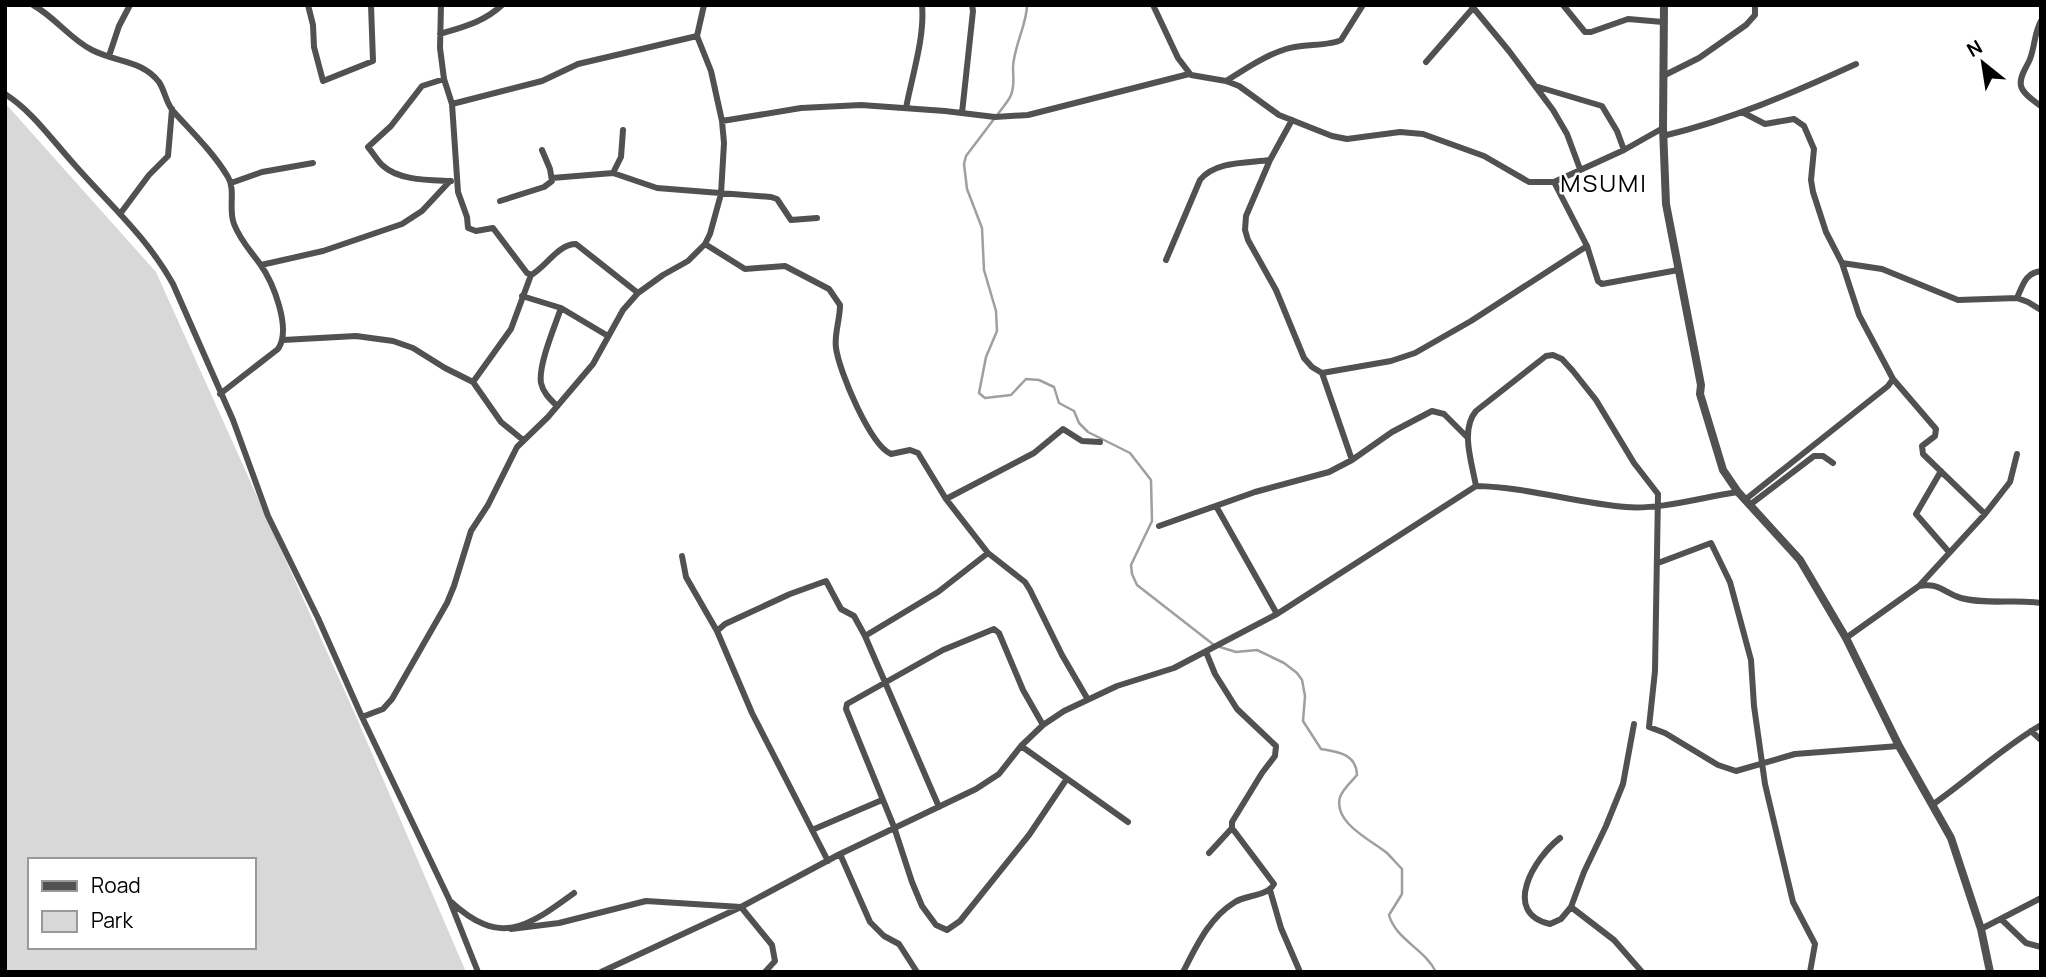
<svg xmlns="http://www.w3.org/2000/svg" width="2046" height="977" font-family="Manrope,sans-serif">
<rect width="100%" height="100%" fill="#fff"/>
<!-- green -->
<path fill="#d8d8d8" fill-rule="evenodd" d="M5 103 156 272 355 714 466 972H5ZM30 860H254V947H30Z"/>
<g fill="none" stroke-linecap="round" stroke-linejoin="round">
<!-- stream -->
<path stroke="#9f9f9f" stroke-width="2.5" d="M998 114C1002 108 1008 102 1011 95 1015 85 1013 76 1013 67 1014 46 1027 24 1027 5
M994 119 966 156 964 164 967 189 982 228 984 270 996 311 997 331 986 357 979 393 985 398 1011 395 1026 379 1039 380 1054 387 1059 403 1074 411 1079 423 1088 432 1130 453 1151 480 1152 521 1131 565 1132 574 1137 585 1214 645
M1220 647 1236 652 1257 650 1284 663 1297 673 1302 680 1305 696 1303 721 1321 749C1339 752 1356 754 1357 775 1352 781 1343 789 1340 797 1333 823 1371 840 1387 853 1392 858 1397 864 1402 869V894L1389 915C1396 940 1425 949 1436 972"/>
<!-- minor -->
<path stroke="#515151" stroke-width="6" d="M33 5C55 17 70 39 92 50 115 62 142 60 159 82 165 91 166 103 173 111 191 131 214 153 228 177 236 190 228 209 234 224 240 240 250 250 260 264 273 282 292 329 278 349L220 394
M308 5 313 25 314 47 323 81 373 61 371 5
M441 5 440 48 444 79 452 104 458 192 467 217 468 228 476 231 493 228 527 273 531 275C546 267 558 244 576 244L638 293
M1153 5 1178 58 1191 75 1226 81 1239 86 1279 115 1332 136 1347 139 1400 132 1423 134 1484 156 1529 182H1554L1624 150 1663 128
M1471 5 1509 51 1553 110 1567 134 1580 169
M1563 5 1585 32H1591L1628 19 1663 22
M2041 21C2034 34 2035 46 2030 59 2027 67 2019 76 2021 86 2023 94 2034 101 2041 106
M440 34C463 27 484 22 502 5
M109 56 119 26 130 5
M1426 62 1473 8
M1663 76 1699 58 1746 25 1755 15V5
M444 79 422 86 391 126 368 147C373 153 377 160 382 165 399 181 430 180 451 181
M1226 81C1245 69 1264 56 1286 49 1301 44 1331 46 1341 40L1363 5
M1535 86 1602 106 1617 131 1624 150
M5 94C32 111 52 140 73 163 108 203 147 237 173 284L233 420 268 516 318 618 362 717 449 899 478 972
M452 104 542 81 578 64 697 36
M906 108C912 76 925 37 922 5
M1742 112 1765 124 1794 119 1804 126 1814 149 1811 180 1813 192 1826 232 1842 263 1859 315 1893 379 1888 386 1746 499
M962 113 973 11 972 5
M1292 120 1270 160 1246 216 1245 230 1248 240 1276 290 1304 358 1312 367 1322 373 1391 361 1415 353 1471 321 1587 246
M722 121 801 108 861 105 945 111 995 117 1028 115 1189 74
M1663 136C1730 120 1793 93 1856 64
M613 173 621 157 623 130
M552 178 613 173 657 188 771 197 777 199 791 220 817 218
M1554 182 1587 246 1598 281 1602 284 1678 270
M231 183 262 172 313 163
M500 201 544 187 552 181 550 169 542 150
M120 214 149 175 168 156 172 109
M705 244 745 269 785 266 829 289 840 305C840 320 834 334 836 348 839 371 870 445 891 454L910 450 918 453 946 499 988 553 1025 582 1030 590 1062 655 1087 698
M1166 260 1200 180C1215 161 1247 163 1270 160
M1842 263 1882 269 1958 300 2017 298 2028 302 2041 310
M261 265 323 251 402 224 422 211 450 181
M522 296 561 308 608 336
M2017 298C2023 285 2025 273 2041 271
M283 340 356 336 393 341 413 348 445 368 473 382 501 422 523 440
M1322 373 1352 460
M1893 379 1936 429 1935 436 1922 446 1923 454 1985 514
M473 382 511 329 531 275
M557 406C551 400 543 393 541 383 538 365 555 326 561 308
M1941 471 1916 514 1949 552
M1476 486C1472 463 1460 430 1476 411L1546 356 1553 355 1562 359 1573 371 1596 400 1634 463 1658 494 1655 671 1649 727 1665 733 1718 765 1736 771 1795 754 1899 746
M946 499 1034 453 1063 429 1082 441 1100 442
M1751 504 1814 456H1823L1833 463
M1216 506 1277 614
M1159 526 1255 492 1329 472 1352 460 1392 432 1432 411 1444 414 1467 437
M682 556 686 577 717 631
M1658 563 1711 543 1730 582 1751 660 1754 706 1765 784 1793 902 1815 944 1810 972
M1919 586 1985 514 2010 482 2017 454
M865 636 938 592 988 553
M1846 638 1919 586C1939 582 1944 593 1961 598 1987 605 2015 599 2041 603
M362 717 383 709 392 699 447 603 454 586 471 531 488 505 517 447 548 417 593 364 623 310 638 293 663 275 688 261 705 244 710 234 721 194 724 143 722 121 711 71 697 36 704 5
M1043 725 1023 690 999 633 994 629 943 650 847 704 846 709 894 827 912 882 922 906 936 925 947 930 960 921 1029 835 1066 780
M2031 731 2041 740
M1021 746 1128 822
M1932 805C1969 779 2002 748 2041 725
M812 830 882 800
M1560 838C1534 858 1501 913 1550 924L1561 919 1571 907 1584 872 1606 826 1623 784 1634 724
M1209 853 1232 828
M840 854 870 922 884 936 899 944 917 972
M828 861 752 713 717 631 725 624 790 594 826 581 841 609 854 616 865 636 939 807
M1270 890 1281 928 1300 972
M450 901C500 947 526 928 574 893
M1571 907 1614 940 1642 972
M2001 919 2026 943 2041 947
M511 929 559 923 646 901 741 907 772 945 775 961 765 972
M1981 929 2041 898
M601 972 741 907 840 854 976 789 999 774 1021 746 1043 725 1064 711 1117 686 1174 668 1277 614 1476 486C1527 487 1576 503 1626 507 1660 510 1703 497 1738 492
M1183 972C1197 945 1209 918 1235 902 1246 895 1268 896 1274 884L1232 828V822L1262 773 1275 756 1276 746 1237 709 1215 674 1206 652"/>
<!-- tertiary -->
<path stroke="#515151" stroke-width="8" d="M1664 5 1663 128 1666 204 1701 385 1700 394 1723 470 1738 492 1800 560 1846 638 1899 746 1951 838 1981 929 1990 972"/>
</g>
<g text-anchor="middle" dominant-baseline="central" stroke-width="5" stroke-linejoin="round" paint-order="stroke">
<!-- quarter labels -->
<g font-size="24" letter-spacing="2" fill="#000" stroke="#fff">
<text x="1604" y="182">MSUMI</text>
</g>
</g>
<!-- border -->
<rect width="2046" height="977" fill="none" stroke="#000000" stroke-width="14"/>
<!-- legend -->
<rect x="28" y="858" width="228" height="91" fill="#ffffff" stroke="#999999" stroke-width="2"/>
<rect x="42" y="881" width="35" height="10" fill="#515151" stroke="#999999" stroke-width="2"/>
<text x="91" y="893" font-size="21" fill="#000000">Road</text>
<rect x="42" y="911" width="35" height="21" fill="#d8d8d8" stroke="#999999" stroke-width="2"/>
<text x="91" y="928" font-size="21" fill="#000000">Park</text>
<!-- north arrow -->
<g transform="translate(1983 63) rotate(330)" stroke="#ffffff" stroke-width="5" paint-order="stroke">
<path d="M0-5L12 26L0 18L-12 26Z" fill="#000000"/>
<text y="-10" font-size="19" font-weight="bold" text-anchor="middle" fill="#000000">N</text>
</g>
</svg>
